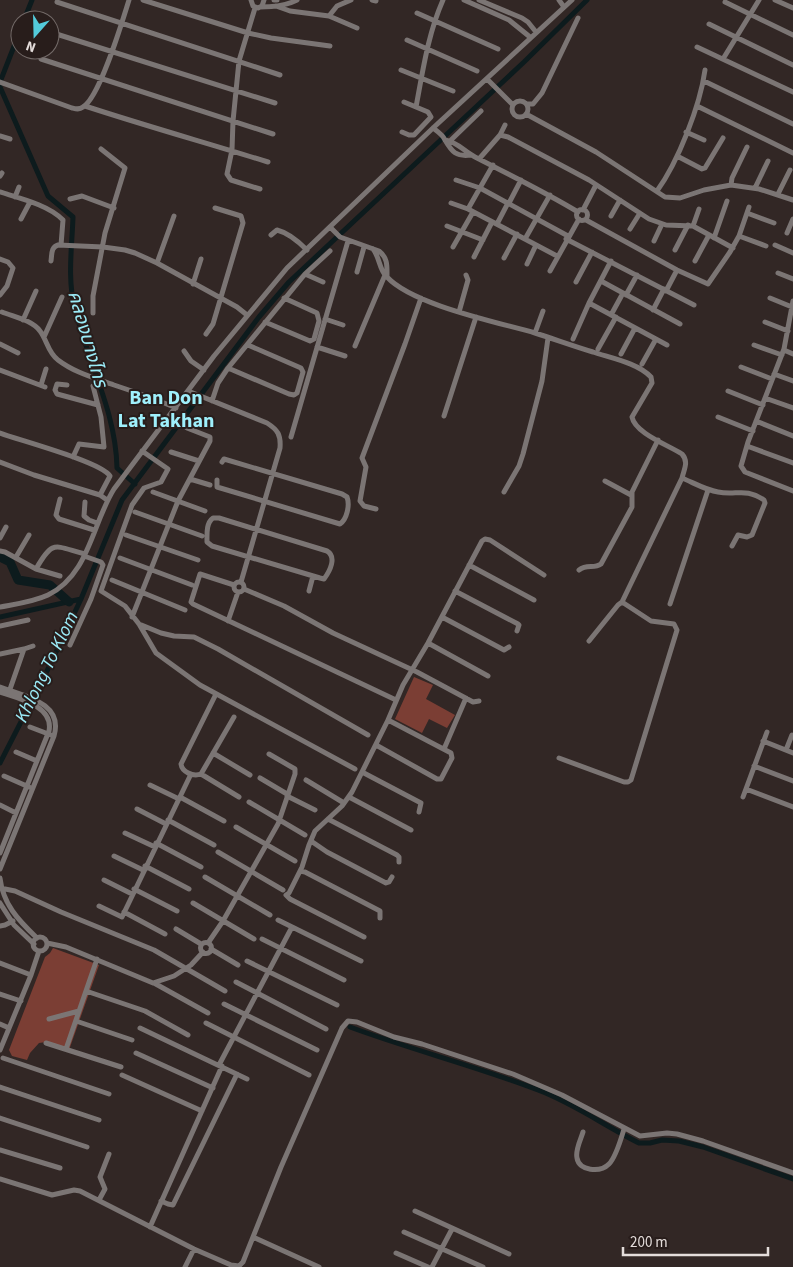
<svg xmlns="http://www.w3.org/2000/svg" width="793" height="1267" font-family="'Source Sans 3','Noto Sans Thai',sans-serif">
<rect width="100%" height="100%" fill="#322725"/>
<!-- green -->
<path fill="#7b3e34" d="M414 677 433 685 426 699 455 715 447 728 429 719 422 733 395 719Z
M53 948 99 965 69 1050 46 1042 39 1043 30 1053 27 1060 12 1056 9 1050 45 957 50 953Z"/>
<g fill="none" stroke-linecap="round" stroke-linejoin="round">
<!-- canal -->
<path stroke="#0d1b1d" stroke-width="5" d="M24 20 32 0
M0 82 20 31
M0 87 48 196 73 217C72 247 67 279 75 309 88 362 116 412 117 468L135 484
M0 617 81 599
M0 763 49 667 81 599 122 500 259 317 289 282 524 62 587 0
M350 1027C412 1050 476 1066 538 1090 573 1103 605 1126 639 1143H650L662 1140 679 1141 703 1147 793 1179"/>
<!-- river -->
<path stroke="#0d1b1d" stroke-width="9" d="M0 557 10 562 18 580 50 585 69 602"/>
<!-- minor -->
<path stroke="#7b7574" stroke-width="5" d="M143 0 248 33 271 38 330 46
M251 0 253 6 258 8 262 6 264 0
M274 0H277
M372 0 376 1
M464 0 509 20 530 37
M479 0 522 18 528 22 536 32
M559 0 564 7
M775 0 793 8
M57 2 280 75
M725 2 793 35
M276 6 290 11 329 16 357 28
M260 7C273 7 286 6 297 0
M255 8 239 61 233 121 232 150 227 174 231 180 260 189
M417 13 498 49
M329 16 337 6 351 0
M709 24 793 65
M50 32 275 103
M407 40 477 71
M697 47 793 92
M41 59 273 134
M723 59 759 0
M401 70 453 91
M487 79 513 105
M704 81 793 124
M0 82 72 108C76 109 79 110 83 107 100 97 122 22 129 0
M512 109a8 8 0 1 1 16 0a8 8 0 1 1-16 0Z
M527 104H533L542 93 578 18
M85 106C146 126 207 143 268 162
M697 106 793 153
M416 107C423 70 428 34 443 0
M526 114 596 152 665 197 680 198 704 190 731 185 759 189 793 200
M433 128C437 131 443 135 445 140 452 152 456 157 471 155
M402 132 409 135H414L431 117 428 112 404 102
M686 132 704 140
M500 135 505 125
M0 136 10 139
M445 140C456 141 465 152 475 157 510 175 545 192 578 212
M451 140 481 111
M677 156 702 169 705 168 723 138
M479 159 500 135 508 137 589 180 649 219 666 225 693 226 733 248
M0 176 2 173
M456 180 480 188 568 236
M731 185 732 178 747 147
M755 188 768 161
M657 191C678 162 700 106 705 70
M0 192C19 198 49 205 63 220L61 245
M778 194 790 170
M15 197 19 187
M70 199 82 196 114 208
M451 203 468 209 557 256
M509 203 521 180
M468 209 493 165
M576.5 215a5.5 5.5 0 1 1 11 0a5.5 5.5 0 1 1-11 0Z
M583 210 596 185
M747 213 774 223
M611 216 620 200
M21 219 30 202
M586 220 677 270 708 284 730 252 739 236 749 207
M497 224 508 203
M447 226 483 240
M693 226 699 209
M330 227 340 237 379 251C388 258 387 266 387 277 413 305 497 322 535 333 554 339 573 346 593 352 611 358 638 363 651 377L652 383 632 417C635 433 668 445 682 454 689 462 684 469 682 478L622 602 651 621 674 624 677 630 631 780 628 782H624L559 758
M630 229 640 213
M787 233 793 219
M271 235 277 230C289 233 299 242 307 250
M739 236 766 246
M714 238 727 201
M525 239 550 195
M566 239 694 305
M654 241 662 224
M775 245 793 253
M453 247 473 212
M373 249C380 258 379 269 386 276
M675 250 688 225
M474 257 492 222
M504 258 517 234
M0 259 8 262 13 268 7 286 0 295
M51 261C52 254 51 247 58 245L103 247 125 250 135 253 157 263 237 307 247 315
M695 261 709 235
M157 263 174 216
M527 264 536 245
M550 271 579 219
M357 272 364 247
M778 273 793 279
M305 274 323 282
M601 281 680 324
M576 282 592 252
M193 284 201 259
M666 291 677 270
M626 295 637 275
M770 298 792 307
M793 301 784 349 748 442 741 466 745 472 793 491
M589 303 667 345
M653 310 664 289
M2 312C14 317 32 320 40 331 47 340 48 353 58 360 75 373 95 378 114 385 135 392 156 399 176 408
M459 312 468 280 466 275
M93 313V296L105 233 125 168 101 149
M611 315 623 293
M325 319 343 325
M23 320 36 291
M265 322 310 341 314 339 319 321 317 313 284 298
M765 322 788 331
M535 333 543 311
M206 334 213 324 243 223 241 216 215 208
M44 337 62 297
M573 339 589 303 611 261
M0 344 18 353
M754 345 782 355
M355 346 385 275
M317 347 345 356
M598 349 616 317
M784 350 793 354
M184 351 191 361 204 370
M621 354 635 328
M642 364 656 339
M741 367 772 379
M228 368 289 394 294 395 297 393 303 372 301 368 248 345
M0 370 45 387
M774 374 793 381
M41 385 46 369
M67 385 57 384 55 390 57 394 98 405
M188 391 267 423C278 430 281 435 280 448L241 582
M728 391 763 405
M765 398 793 408
M212 401 218 383 228 368 305 274 330 251
M444 416 476 317
M718 417 753 431
M756 421 793 436
M0 433C19 440 102 462 110 476L100 495
M291 437 348 241
M747 446 793 463
M142 451 168 469 161 482 144 488 132 505 101 591 125 606 139 624 156 653 200 685 355 769
M171 452 199 461
M73 457 79 444 104 447 101 417 93 386
M0 462 34 475 100 495 107 500
M682 478C694 483 706 490 718 492 736 496 745 487 764 500L765 503 752 535 747 537 738 535 732 546
M190 479 210 485
M217 480V487L340 524C347 519 350 505 347 497L342 494 224 459 222 462
M605 481 631 495
M153 492 205 511
M504 492 519 466 523 454 542 381 548 338
M60 499 56 515 59 519 94 530
M85 502 84 516 89 520 97 523
M376 509 364 506 360 501 366 467 362 458 405 344 421 298
M135 512 202 536
M213 518H219L327 551C337 557 330 571 324 579L320 578 212 546 207 542C207 534 206 523 213 518Z
M126 535 198 560
M0 538 6 527
M0 551 5 552 36 569 60 576
M16 557 29 535
M120 558 192 585
M469 565 534 600
M36 569C53 539 54 546 85 554
M579 570C587 564 594 569 601 564L632 507V492L658 440
M112 580 185 610
M234 587a5 5 0 1 1 10 0a5 5 0 1 1-10 0Z
M234 585 200 574 191 602 193 604 396 700
M244 589 284 606 333 633 417 672 473 702 479 701
M309 591 313 576
M455 591 518 624 519 625 517 631
M670 604 708 490
M0 607C16 604 33 602 48 595 89 575 92 524 114 489L214 356 287 268 433 128 572 0
M132 617 178 501 210 441V437L187 428
M442 617 504 650 509 647
M228 621 238 592
M139 624 161 633 174 636 194 637 218 649 368 735
M0 626 28 620
M589 641 618 605 622 602
M428 643 488 676
M70 645 91 599 103 565 101 562 84 556
M24 649 33 646
M0 654 24 649 9 692
M0 687C23 696 64 702 54 736L0 869
M0 692C18 698 54 706 49 731L0 853
M216 694 181 764C182 772 193 777 201 774L234 717
M30 727 51 735
M763 741 793 753
M376 745 437 779H441L452 758 451 753 388 720
M444 749 466 698
M786 750 792 735
M16 752 37 761
M213 753 250 775
M754 766 793 781
M362 772 421 803 419 812
M201 774 239 797
M4 776 29 787
M260 778 287 794
M306 780 344 803
M150 785 179 799
M746 789 793 807
M287 796 315 810
M180 797 224 821
M349 797 411 830
M743 797 767 732
M249 802 305 835
M0 805 16 813
M137 809 166 824
M328 819 397 855 399 857V862
M168 820 214 845
M236 827 295 861
M125 833 155 847
M311 841 327 852 386 883 389 882 392 877
M156 843 201 867
M218 852 283 890
M114 856 143 870
M145 866 189 889
M300 871 305 872 380 911V918
M205 877 270 915
M0 878C3 904 18 920 37 938
M104 880 132 894
M0 888 15 891 61 912 154 950 225 991
M134 889 177 911
M0 903 14 925 34 944
M193 903 254 939
M99 906 122 917 191 774
M124 912 165 934
M278 920 361 961
M0 926 5 925 13 921
M176 929 201 944
M364 937 290 899 286 895 289 893 302 867 309 845 315 831 342 806 352 792 388 720 403 685 428 643 482 541 485 539 490 540 544 575
M33 944a7 7 0 1 1 14 0a7 7 0 1 1-14 0Z
M262 939 344 980
M200.5 948a5.5 5.5 0 1 1 11 0a5.5 5.5 0 1 1-11 0Z
M47 943 66 947 153 983 174 976 191 965 203 952
M208 943 223 921 278 824 295 774V769L269 754
M211 949 238 965
M247 961 337 1005
M0 963 31 975
M236 982 326 1029
M154 983 208 1013
M86 991 145 1011 188 1035
M0 994 21 1001
M224 1004 317 1050
M49 1019 79 1011
M76 1021 132 1040
M206 1023 309 1075
M0 1024 9 1028
M140 1028 247 1079
M46 1043 121 1067
M66 1049 97 959
M0 1050 31 975 39 951
M136 1053 213 1088
M3 1058 109 1094
M219 1065 292 927
M122 1075 202 1111
M0 1087 99 1120
M0 1118 87 1147
M583 1132C581 1139 575 1150 577 1158 579 1171 600 1173 609 1164 616 1157 621 1139 624 1129
M0 1150 60 1168
M0 1179 52 1195 74 1190 80 1191 194 1249 231 1265 239 1266 243 1262 281 1167 342 1028 348 1021 357 1022 394 1037 422 1044 513 1074 562 1095 640 1136 667 1133 677 1134 703 1141 793 1173
M99 1200 105 1189 100 1177 109 1154
M161 1201 168 1204 173 1205 237 1074
M415 1211 509 1254
M150 1227 222 1066
M404 1232 483 1267
M253 1237 319 1267
M396 1253 428 1267
M185 1267 194 1249
M432 1267 452 1229"/>
</g>
<g text-anchor="middle" dominant-baseline="central" stroke-width="4" stroke-linejoin="round" paint-order="stroke">
<!-- water labels -->
<g font-size="19" font-style="italic" fill="#9bebf7" stroke="#281d1b">
<text transform="translate(87 339) rotate(74)">คลองบางไทร</text>
<text transform="translate(47 667) rotate(-64)">Khlong To Klom</text>
</g>
<!-- quarter labels -->
<g font-size="20" font-weight="bold" fill="#9ff0fc" stroke="#281d1b">
<text x="166" y="398">Ban Don<tspan x="166" dy="23">Lat Takhan</tspan></text>
</g>
</g>
<!-- north arrow -->
<g transform="translate(35 35) rotate(200)"><circle r="24" fill="#281d1b" stroke="#736a68"/>
<path d="M0-4L9 19L0 12L-9 19Z" fill="#53cbdb"/>
<text y="-8" font-size="14" font-weight="bold" text-anchor="middle" fill="#e4dddb">N</text>
</g>
<!-- scale -->
<path d="M623 1247v8h145v-8" fill="none" stroke="#e4dddb" stroke-width="2.5"/>
<text x="630" y="1247" font-size="15" fill="#e4dddb" stroke="#281d1b" stroke-width="4" paint-order="stroke">200 m</text>
</svg>
